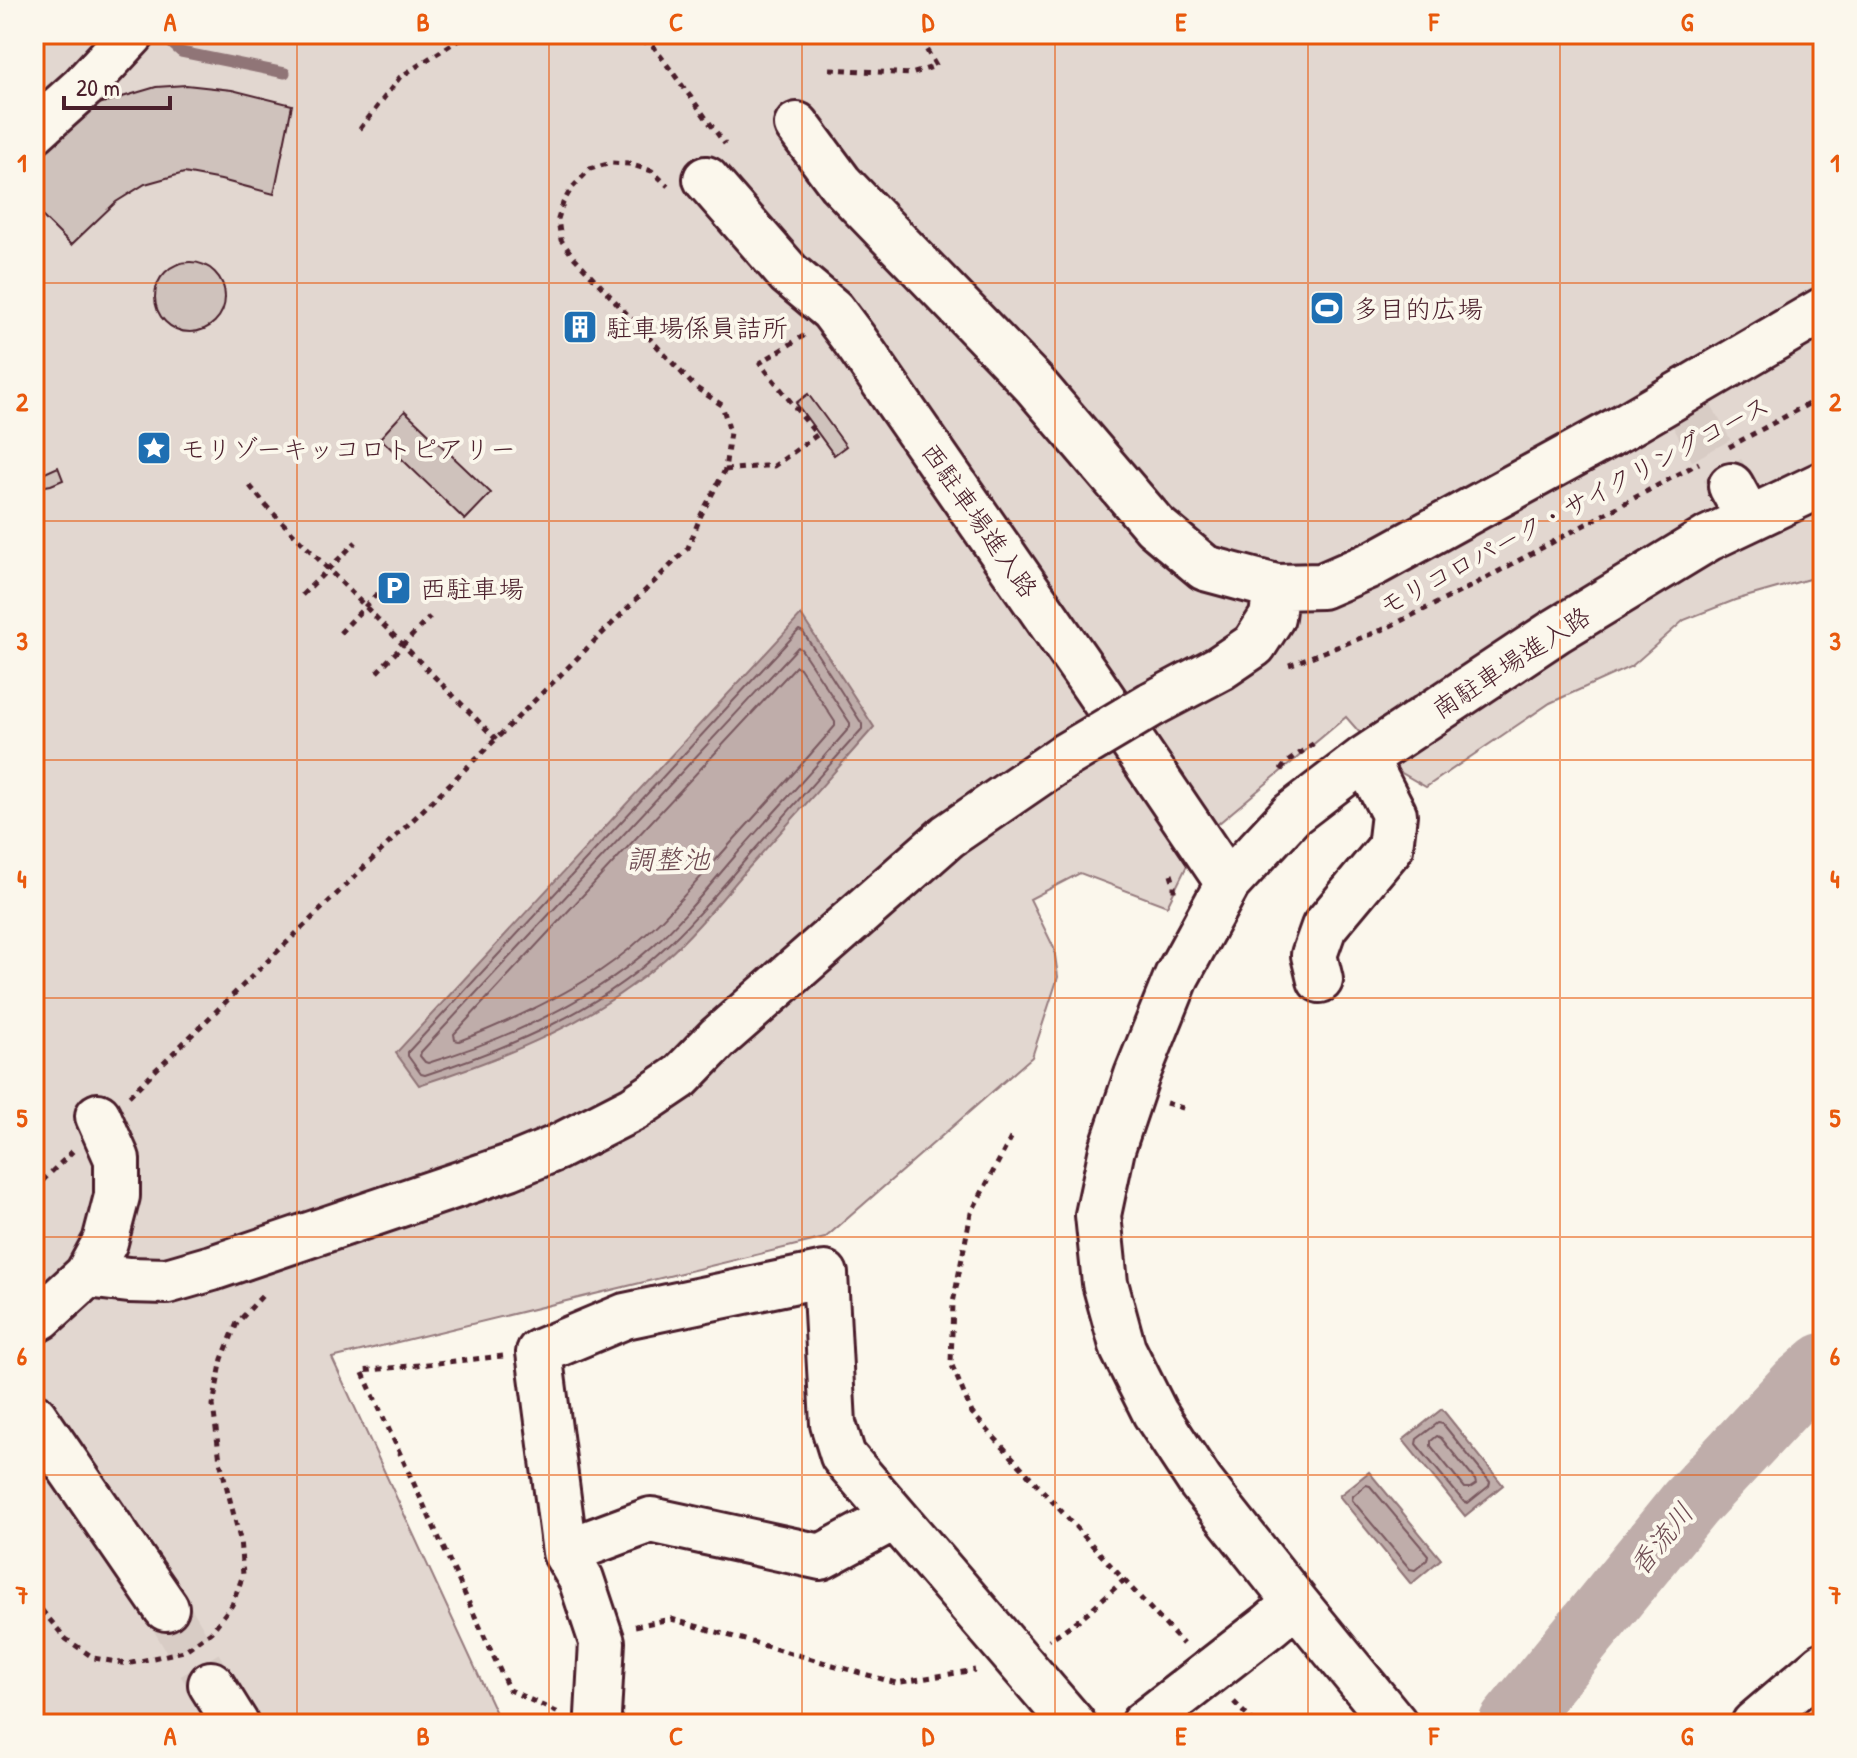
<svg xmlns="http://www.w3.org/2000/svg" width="1857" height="1758" font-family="'Patrick Hand','Klee One',sans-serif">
<rect width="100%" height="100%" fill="#fbf7ec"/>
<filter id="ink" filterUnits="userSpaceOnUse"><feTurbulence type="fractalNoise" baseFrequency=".0125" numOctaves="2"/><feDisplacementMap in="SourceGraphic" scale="16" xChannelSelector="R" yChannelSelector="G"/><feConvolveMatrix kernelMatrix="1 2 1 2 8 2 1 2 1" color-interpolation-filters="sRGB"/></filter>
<g filter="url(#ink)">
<!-- green -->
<path fill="#e2d7d0" stroke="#967b7e" stroke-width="2" d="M34 34H1823V575L1735 600 1684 620 1632 666 1550 703 1426 787 1388 765 1346 717 1200 839 1167 906 1080 873 1030 899 1054 948 1058 977 1032 1057 825 1238 332 1358 501 1724H34Z"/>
<!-- water -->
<path fill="#bfadaa" stroke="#907477" stroke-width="2" d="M801 615 874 727C831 776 788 824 744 873 719 902 694 933 666 958 596 1021 507 1057 419 1085L396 1053Z
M1442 1409 1503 1485 1465 1516 1403 1440Z
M1369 1472 1441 1559 1411 1584 1339 1496Z"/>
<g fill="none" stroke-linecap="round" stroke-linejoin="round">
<!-- shore -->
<path stroke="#79585e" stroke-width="2" d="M799 630 803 632 862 724V729C821 774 781 820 740 866 715 895 690 925 661 951 596 1012 508 1048 425 1075L421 1074 408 1056V1052Z
M798 647 801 649 850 723V727C813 770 774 812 736 855 710 885 684 918 654 945 590 1002 509 1038 428 1063L425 1062 420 1056 421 1052Z
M796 666 800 668 835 722V726C801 766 765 805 730 844 690 889 651 937 600 971 556 1000 508 1022 459 1041L455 1040 454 1034Z
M1438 1423 1443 1424 1490 1482 1489 1486 1468 1503 1464 1502 1416 1444 1417 1439Z
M1437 1436 1441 1438 1475 1480 1476 1484 1470 1488H1465L1431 1446V1441Z
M1366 1485 1370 1486 1428 1555 1427 1560 1415 1570 1410 1569 1352 1500 1353 1496Z"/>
<!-- stream -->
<path stroke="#907477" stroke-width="11" d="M161 34 181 52 285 73"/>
<!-- river -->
<path stroke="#bfadaa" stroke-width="64" d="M1510 1724 1690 1503 1799 1386 1823 1365"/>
</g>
<!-- building -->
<path fill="#cfc2bc" stroke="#4a1f2b" stroke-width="2" d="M186 85 232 90 292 105 274 194 221 180 184 173 145 184 116 202 71 245 34 208V152L92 106 156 87Z
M155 297a35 35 0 1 1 70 0a35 35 0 1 1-70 0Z
M579 316 591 328 580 338 569 325Z
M808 394 846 446 834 455 796 403Z
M405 411 491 493 465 520 380 438Z
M58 467 63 480 51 485 34 488V475L45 473Z"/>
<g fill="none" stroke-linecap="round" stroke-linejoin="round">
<!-- minor-tunnel -->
<path stroke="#d8ccc5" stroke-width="44" stroke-dasharray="44 22" stroke-linecap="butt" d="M1690 412 1731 486
M166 1608 211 1684"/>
<!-- minor casing -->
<g stroke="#4a1f2b" stroke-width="50">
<path id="minor" d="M797 125 840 183 1034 384 1155 526 1205 568 1276 587 1322 586 1375 563 1623 427 1823 310
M34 131 83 87 132 34
M706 179 789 274 832 310 856 342 1095 687 1228 883
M1731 486 1749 519
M1152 704 1220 668 1254 645 1272 617 1276 587
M1320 980 1314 955 1324 927 1390 848 1394 814 1365 758
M87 1275 129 1280 167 1281 212 1268 510 1167 556 1148 634 1108 680 1077 718 1038 948 836 1063 757
M34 1321 41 1317 87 1275 105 1242 117 1196V1159L98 1116
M34 1416 166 1608
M565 1552 651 1520 821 1557 895 1517
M211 1684 236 1724
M598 1715 602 1642 581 1579 565 1552 539 1352 625 1316 825 1274 833 1424 843 1456 1073 1724
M1143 1724 1270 1625 1296 1603
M1395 1724 1296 1603 1201 1483 1155 1413 1123 1349 1105 1283 1098 1215 1112 1149 1137 1075 1177 976 1228 883 1292 814 1365 758 1556 631 1709 538 1823 484"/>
</g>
<!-- major casing -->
<g stroke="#4a1f2b" stroke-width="50">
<path id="major" d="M1754 1724 1823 1665"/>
</g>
<!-- path -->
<path stroke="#4a1f2b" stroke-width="5" stroke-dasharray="6 6" stroke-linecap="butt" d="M631 34 654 47 725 144
M830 69 911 74 936 66 922 42 924 34
M360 129 400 77 455 42 476 34
M1729 447 1823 396
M725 470 764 466H774L817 435 760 363 805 335
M250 486 268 508 496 739
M302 595 356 542
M340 633 393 577
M1289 665 1382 630 1464 590 1699 463
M377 672 430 617
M1281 770 1286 763 1317 741
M1171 874 1174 884V896
M129 1096 496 739 688 548 701 515 725 470 730 432 722 405 695 387 572 255 561 240 558 219 563 203 571 189 590 169 611 163 629 164 652 171 668 186
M1166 1103 1186 1109
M1011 1138 971 1213 953 1303 951 1363 972 1413 1124 1580 1080 1619 1049 1640
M34 1189 73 1151
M503 1356 362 1371 509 1690 561 1714
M1124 1580 1183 1644
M34 1601 66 1639 94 1658 127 1664 184 1651 211 1632 232 1605 243 1575 240 1539 220 1461 213 1405 222 1359 237 1323 263 1295
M635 1626 671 1619 896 1683 975 1670
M1234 1702 1255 1724"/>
<!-- minor -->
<use href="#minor" stroke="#fbf7ec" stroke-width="44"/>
<!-- major -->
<use href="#major" stroke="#fbf7ec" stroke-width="44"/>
<!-- minor-bridge casing -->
<g stroke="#4a1f2b" stroke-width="50" stroke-linecap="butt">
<path id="minor-bridge" d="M1063 757 1152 704"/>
</g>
<!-- minor-bridge -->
<use href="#minor-bridge" stroke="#fbf7ec" stroke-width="44"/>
</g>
</g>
<!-- grid -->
<path fill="none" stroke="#e8590c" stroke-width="2" stroke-opacity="0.55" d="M297 34V1724M549 34V1724M802 34V1724M1055 34V1724M1308 34V1724M1560 34V1724M34 283H1823M34 521H1823M34 760H1823M34 998H1823M34 1237H1823M34 1475H1823"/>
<!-- icons -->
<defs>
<g id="stadium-square" transform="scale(1.8)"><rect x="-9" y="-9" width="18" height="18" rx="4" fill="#1f6fb2" stroke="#fbf7ec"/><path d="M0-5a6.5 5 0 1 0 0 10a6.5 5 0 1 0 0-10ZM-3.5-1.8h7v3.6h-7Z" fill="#fff"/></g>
<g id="building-square" transform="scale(1.8)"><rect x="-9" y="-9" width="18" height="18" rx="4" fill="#1f6fb2" stroke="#fbf7ec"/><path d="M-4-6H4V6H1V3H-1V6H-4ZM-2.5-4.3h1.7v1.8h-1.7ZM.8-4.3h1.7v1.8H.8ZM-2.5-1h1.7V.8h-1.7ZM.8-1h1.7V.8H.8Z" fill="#fff"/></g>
<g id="sight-square" transform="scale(1.8)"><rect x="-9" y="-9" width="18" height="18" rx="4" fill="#1f6fb2" stroke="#fbf7ec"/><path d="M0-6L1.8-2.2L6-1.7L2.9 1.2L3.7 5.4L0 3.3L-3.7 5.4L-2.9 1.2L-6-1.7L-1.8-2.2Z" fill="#fff"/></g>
<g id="parking-square" transform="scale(1.8)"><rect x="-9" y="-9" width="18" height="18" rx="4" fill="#1f6fb2" stroke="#fbf7ec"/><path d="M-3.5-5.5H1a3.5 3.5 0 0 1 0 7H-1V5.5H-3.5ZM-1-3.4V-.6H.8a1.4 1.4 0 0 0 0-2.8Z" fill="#fff"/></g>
</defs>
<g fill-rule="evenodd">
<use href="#stadium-square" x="1327" y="308"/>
<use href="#building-square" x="580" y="327"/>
<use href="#sight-square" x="154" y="448"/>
<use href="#parking-square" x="394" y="588"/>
</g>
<g text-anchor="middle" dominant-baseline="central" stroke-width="8" stroke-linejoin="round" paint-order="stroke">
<!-- poi labels -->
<g font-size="26" fill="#4a1f2b" stroke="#fbf7ec" text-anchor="start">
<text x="1353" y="308">多目的広場</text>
<text x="606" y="327">駐車場係員詰所</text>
<text x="180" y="448">モリゾーキッコロトピアリー</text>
<text x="420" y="588">西駐車場</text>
</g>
<!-- street labels -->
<g font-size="26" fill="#4a1f2b" stroke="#fbf7ec">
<text transform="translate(1574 505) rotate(-28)">モリコロパーク・サイクリングコース</text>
<text transform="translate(980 520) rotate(55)">西駐車場進入路</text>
<text transform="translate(1511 662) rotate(-33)">南駐車場進入路</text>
</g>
<!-- water labels -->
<g font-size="28" font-style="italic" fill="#6d4a51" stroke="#fbf7ec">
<text x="668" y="859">調整池</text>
<text transform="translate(1661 1539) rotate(-51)">香流川</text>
</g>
</g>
<!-- margin -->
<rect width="1857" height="1758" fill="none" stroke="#fbf7ec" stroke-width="88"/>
<!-- scale -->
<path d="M64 96v12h106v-12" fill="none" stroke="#4a1f2b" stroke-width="4"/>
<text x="76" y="96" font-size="24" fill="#4a1f2b" stroke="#fbf7ec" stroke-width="6" paint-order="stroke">20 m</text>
<rect x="44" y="44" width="1769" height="1670" fill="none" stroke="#e8590c" stroke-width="3"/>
<g font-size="26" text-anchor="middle" font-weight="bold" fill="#e8590c">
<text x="170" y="31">A</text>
<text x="423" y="31">B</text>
<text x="676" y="31">C</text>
<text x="928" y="31">D</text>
<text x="1181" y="31">E</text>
<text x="1434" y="31">F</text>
<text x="1687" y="31">G</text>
<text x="22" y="172">1</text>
<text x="1835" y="172">1</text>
<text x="22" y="411">2</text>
<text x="1835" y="411">2</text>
<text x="22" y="650">3</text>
<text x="1835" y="650">3</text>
<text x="22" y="888">4</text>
<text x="1835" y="888">4</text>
<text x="22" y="1127">5</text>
<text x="1835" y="1127">5</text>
<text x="22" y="1365">6</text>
<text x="1835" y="1365">6</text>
<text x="22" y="1604">7</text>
<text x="1835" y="1604">7</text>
<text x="170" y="1745">A</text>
<text x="423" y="1745">B</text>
<text x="676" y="1745">C</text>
<text x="928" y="1745">D</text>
<text x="1181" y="1745">E</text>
<text x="1434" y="1745">F</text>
<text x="1687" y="1745">G</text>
</g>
</svg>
